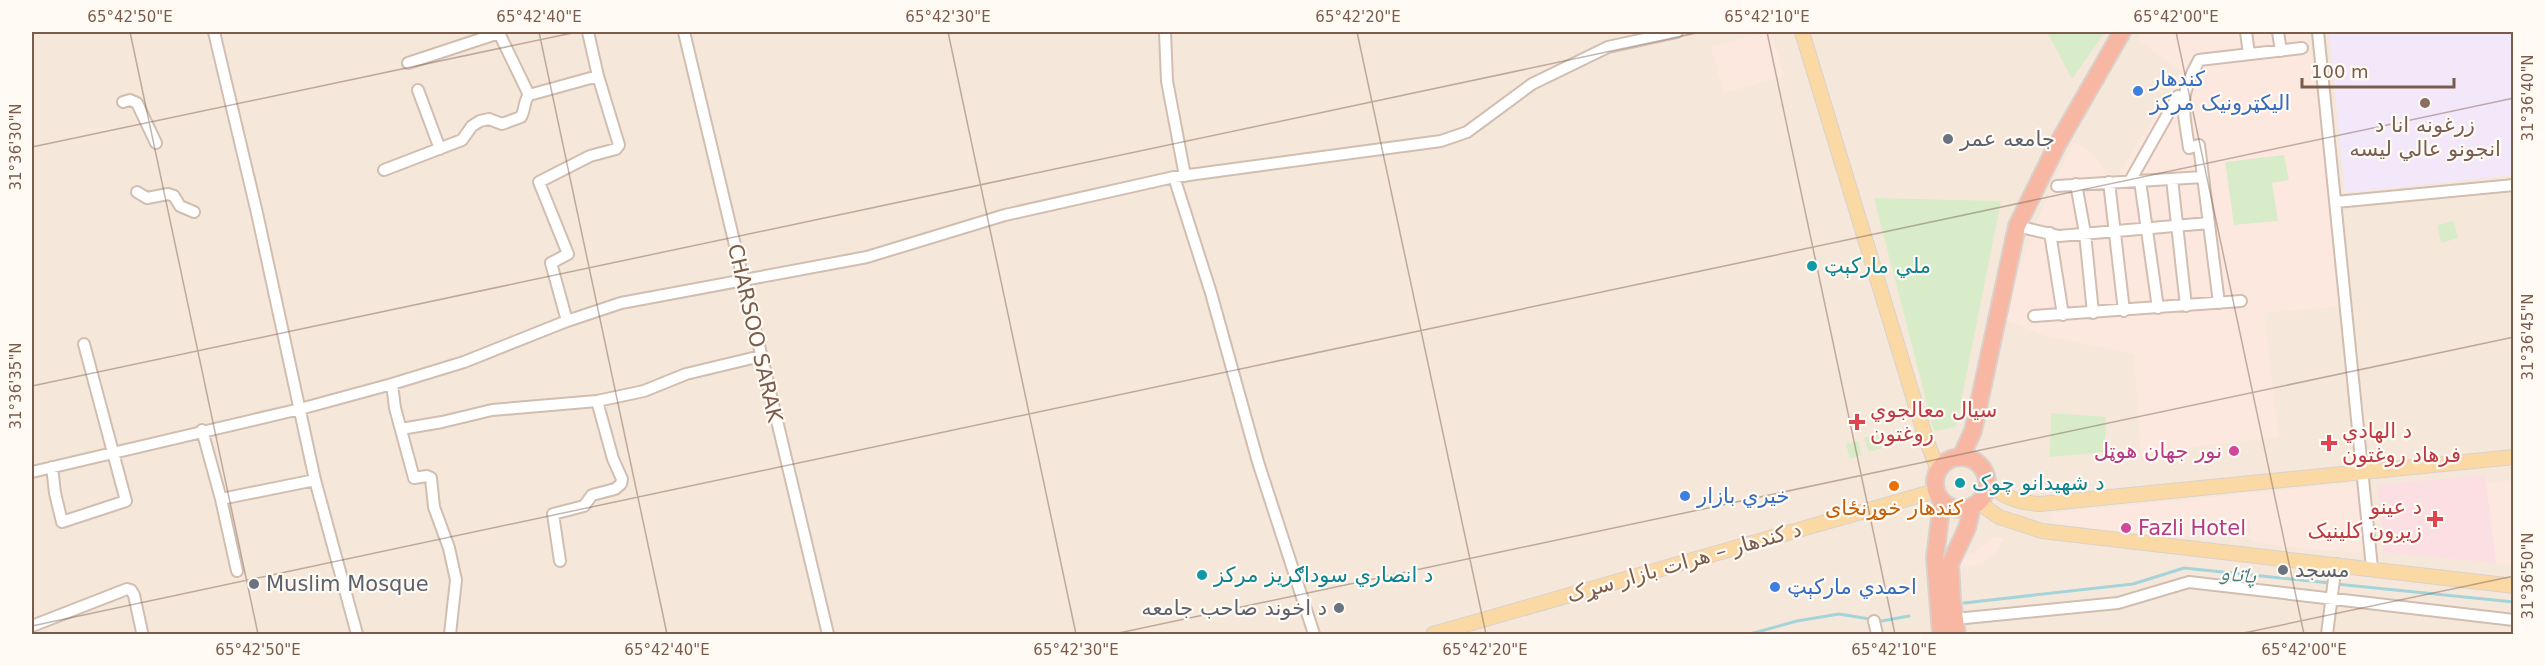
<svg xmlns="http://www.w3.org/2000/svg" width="2545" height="666" font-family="'DejaVu Sans','Noto Naskh Arabic',sans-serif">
<rect width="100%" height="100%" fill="#fdf6ec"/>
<!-- residential -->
<path fill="#f5e8da" d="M32 32H2513V634H32Z"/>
<!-- commercial -->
<path fill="#fde8e0" d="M1771 32 1784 76 1724 93 1711 47Z
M2141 32H2309L2342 306 2264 313 2279 437 2205 445 2141 456 2134 354 2043 335 2004 319 2033 229 2074 142 2088 150 2115 181 2182 71 2137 40Z
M2513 480V565L2496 563 2486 484Z
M2362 482 2366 546 2360 552 2330 551 2260 543 2246 537 2122 534 2052 522 2051 513Z
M1993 537 2004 539 1993 555 1983 563 1958 569 1965 555 1976 552Z"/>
<!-- education -->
<path fill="#f3e8fa" d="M2329 32H2513V175L2345 193Z"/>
<!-- medical -->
<path fill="#fbdfe3" d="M2485 475 2496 563 2384 552 2377 485Z"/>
<!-- green -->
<path fill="#d8ecc9" d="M2047 32H2105L2072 79Z
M2284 155 2289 180 2272 183 2278 221 2234 225 2225 162Z
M1874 198 2001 201 1956 427 1934 431Z
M2454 221 2458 238 2441 243 2437 225Z
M2051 413 2106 417 2105 452 2050 457Z
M1878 433 1882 448 1869 452 1864 438Z
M1858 441 1862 455 1850 459 1846 444Z"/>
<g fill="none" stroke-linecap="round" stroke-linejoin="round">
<!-- stream -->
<path stroke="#a5d3da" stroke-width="3" d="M2336 584 2514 602
M1964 603 2133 584 2184 568 2330 583
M1750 634 1797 621 1839 614 1882 621 1909 616"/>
<!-- minor casing -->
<g stroke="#d1beb0" stroke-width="14">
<path id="minor" d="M214 32 257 213 315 480 357 634
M684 32 828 634
M1165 32 1167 81 1185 176
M2246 32 2249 54
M2278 32 2281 51
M2318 32 2372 568
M408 63 499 33 529 95
M418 90 440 149
M123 102 130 100 137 103 156 143
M384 170 462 140 472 126 480 121 489 119 502 124 521 117C525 110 524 100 529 95L598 76
M1174 177 1211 293 1258 462 1314 634
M2172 179 2186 306
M2130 181 2178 96
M2140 181 2158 308
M2109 182 2124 311
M2076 184 2085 233 2093 313
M2057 186 2203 177
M137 192 147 198 168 194 174 196 180 206 194 212
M2336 202 2514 185
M2017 226 2059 236 2209 223
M2050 233 2063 315
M2219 303 2199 145 2189 148C2183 107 2178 98 2199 60L2302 48
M2034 316 2241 301
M567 321 551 263 568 254 539 182 590 156 616 149 619 145 598 76 588 32
M392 384 395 408 414 478 427 476 431 478 434 507 449 548 456 580 450 634
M401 429 442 422 492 410 597 401 644 391 686 374 761 356
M202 430 221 499 237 571
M52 467 55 493 62 522 126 501 84 344
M32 472 300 409 392 384 464 362 567 321 621 303 867 257 1005 215 1174 177 1441 141 1467 132 1532 84 1608 47 1677 32
M221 499 315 480
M560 561 553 514 584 506 592 495 615 489 621 484 622 479 613 459 597 401
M1955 619 2118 603 2189 582 2514 620
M1874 621 1877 634
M32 626 127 589 131 590 134 595 142 632
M2327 634 2336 564"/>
</g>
<!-- major casing -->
<g stroke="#dad1cd" stroke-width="16">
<path id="major" d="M1802 32 1926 439 1938 470
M1987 484C2005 497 2018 503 2040 504L2514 457
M1979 503 1999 517 2042 531 2514 586
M1433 634 1935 491"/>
</g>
<!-- highway casing -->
<g stroke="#dad1cd" stroke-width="20">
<path id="highway" d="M1935 483a26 26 0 1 1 52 0a26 26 0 1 1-52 0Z
M1961 457 1973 431 2017 226 2057 145 2122 32
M1941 634 1935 558 1942 501
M1957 634 1952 600 1950 564 1967 528 1972 507"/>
</g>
<!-- minor -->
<use href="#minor" stroke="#fff" stroke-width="10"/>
<!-- major -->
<use href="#major" stroke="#fbd9a5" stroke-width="14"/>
<!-- highway -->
<use href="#highway" stroke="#f7b7a3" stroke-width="16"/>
</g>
<!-- ticks -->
<path fill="none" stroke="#7a5c4d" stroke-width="1.5" stroke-opacity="0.45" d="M130 32 258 634M539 32 667 634M948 32 1076 634M1357 32 1486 634M1767 32 1895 634M2176 32 2304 634M32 147 577 32M32 386 1701 32M32 626 2514 98M1114 634 2514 337M2239 634 2514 576"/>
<!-- markers -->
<g fill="#3f7fe0" stroke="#fffaf3" stroke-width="2">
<circle cx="2138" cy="91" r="6"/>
<circle cx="1685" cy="496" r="6"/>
<circle cx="1775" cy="587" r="6"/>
</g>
<circle fill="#8d6e63" stroke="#fffaf3" stroke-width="2" cx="2425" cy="103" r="6"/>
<g fill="#6b7280" stroke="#fffaf3" stroke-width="2">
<circle cx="1948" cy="139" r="6"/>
<circle cx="2283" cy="570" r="6"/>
<circle cx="254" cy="584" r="6"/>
<circle cx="1339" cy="608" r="6"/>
</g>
<g fill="#0f9aa8" stroke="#fffaf3" stroke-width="2">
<circle cx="1812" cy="266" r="6"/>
<circle cx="1960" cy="483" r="6"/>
<circle cx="1202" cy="575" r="6"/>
</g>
<g fill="#e0444e" stroke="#fffaf3" stroke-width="2">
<path d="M1854 413h6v6h6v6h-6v6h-6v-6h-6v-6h6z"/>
<path d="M2326 434h6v6h6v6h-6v6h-6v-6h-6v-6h6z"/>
<path d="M2432 510h6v6h6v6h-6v6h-6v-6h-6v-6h6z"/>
</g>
<g fill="#d1479c" stroke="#fffaf3" stroke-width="2">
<circle cx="2234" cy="451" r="6"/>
<circle cx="2126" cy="528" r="6"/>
</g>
<circle fill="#e8710a" stroke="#fffaf3" stroke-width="2" cx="1894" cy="486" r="6"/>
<g text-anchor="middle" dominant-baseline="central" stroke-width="4.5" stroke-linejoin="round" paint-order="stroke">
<!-- shop labels -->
<g font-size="21" fill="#366cbe" stroke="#fffaf3" text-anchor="start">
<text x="2150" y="79">کندهار<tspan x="2150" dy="24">الیکټرونیک مرکز</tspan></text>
<text x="1697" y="496">خیري بازار</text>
<text x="1787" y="587">احمدي مارکېټ</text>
</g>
<!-- education labels -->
<g font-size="21" fill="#785e54" stroke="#fffaf3">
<text x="2425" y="125">زرغونه انا د<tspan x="2425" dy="24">انجونو عالي لیسه</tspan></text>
</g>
<!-- worship labels -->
<g font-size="21" fill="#5b616d" stroke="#fffaf3" text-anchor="start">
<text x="1960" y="139">جامعه عمر</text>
<text x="2295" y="570">مسجد</text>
<text x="266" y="584">Muslim Mosque</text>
<text x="1327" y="608" text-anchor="end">د اخوند صاحب جامعه</text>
</g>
<!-- culture labels -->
<g font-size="21" fill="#0d838f" stroke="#fffaf3" text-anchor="start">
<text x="1824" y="266">ملي مارکېټ</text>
<text x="1972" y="483">د شهيدانو چوک</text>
<text x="1214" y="575">د انصاري سوداګریز مرکز</text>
</g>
<!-- street labels -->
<g font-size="21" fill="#7a5c4d" stroke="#fffaf3">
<text transform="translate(755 333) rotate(77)">CHARSOO SARAK</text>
<text transform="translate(1684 562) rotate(-16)">د کندهار – هرات بازار سړک</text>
</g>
<!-- health labels -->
<g font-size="21" fill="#be3a42" stroke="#fffaf3" text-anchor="start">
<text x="1870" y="410">سيال معالجوي<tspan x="1870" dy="24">روغتون</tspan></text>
<text x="2342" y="431">د الهادي<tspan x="2342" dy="24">فرهاد روغتون</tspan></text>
<text x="2422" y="507" text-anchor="end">د عینو<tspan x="2422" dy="24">زیږون کلینیک</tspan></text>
</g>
<!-- hotel labels -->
<g font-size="21" fill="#b23c85" stroke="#fffaf3" text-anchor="end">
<text x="2222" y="451">نور جهان هوټل</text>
<text x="2138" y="528" text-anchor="start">Fazli Hotel</text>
</g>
<!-- food labels -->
<g font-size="21" fill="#c56008" stroke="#fffaf3">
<text x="1894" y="508">کندهار خوړنځای</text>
</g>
<!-- water labels -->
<g font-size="22" font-style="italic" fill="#437c86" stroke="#fffaf3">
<text transform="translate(2238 574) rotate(6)">پاتاو</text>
</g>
</g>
<!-- border -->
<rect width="2545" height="666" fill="none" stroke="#fffaf3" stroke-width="66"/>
<!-- scale -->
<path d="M2302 78v9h152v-9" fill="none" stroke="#7a5c4d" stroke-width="3"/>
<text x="2311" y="78" font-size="18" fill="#7a5c4d" stroke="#fffaf3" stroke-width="4.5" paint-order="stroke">100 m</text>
<rect x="33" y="33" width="2479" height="600" fill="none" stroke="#7a5c4d" stroke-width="2"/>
<g font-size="15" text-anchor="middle" fill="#7a5c4d">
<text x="130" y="22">65°42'50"E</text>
<text x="539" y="22">65°42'40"E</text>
<text x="948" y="22">65°42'30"E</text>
<text x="1358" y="22">65°42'20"E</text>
<text x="1767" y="22">65°42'10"E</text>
<text x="2176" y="22">65°42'00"E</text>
<text transform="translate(2528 98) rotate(-90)" y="5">31°36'40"N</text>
<text transform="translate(16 147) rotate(-90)" y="5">31°36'30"N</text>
<text transform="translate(2528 337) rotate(-90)" y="5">31°36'45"N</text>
<text transform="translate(16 386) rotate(-90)" y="5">31°36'35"N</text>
<text transform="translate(2528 576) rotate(-90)" y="5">31°36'50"N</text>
<text x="258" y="655">65°42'50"E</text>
<text x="667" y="655">65°42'40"E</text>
<text x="1076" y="655">65°42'30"E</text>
<text x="1485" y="655">65°42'20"E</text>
<text x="1894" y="655">65°42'10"E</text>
<text x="2304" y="655">65°42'00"E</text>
</g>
</svg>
